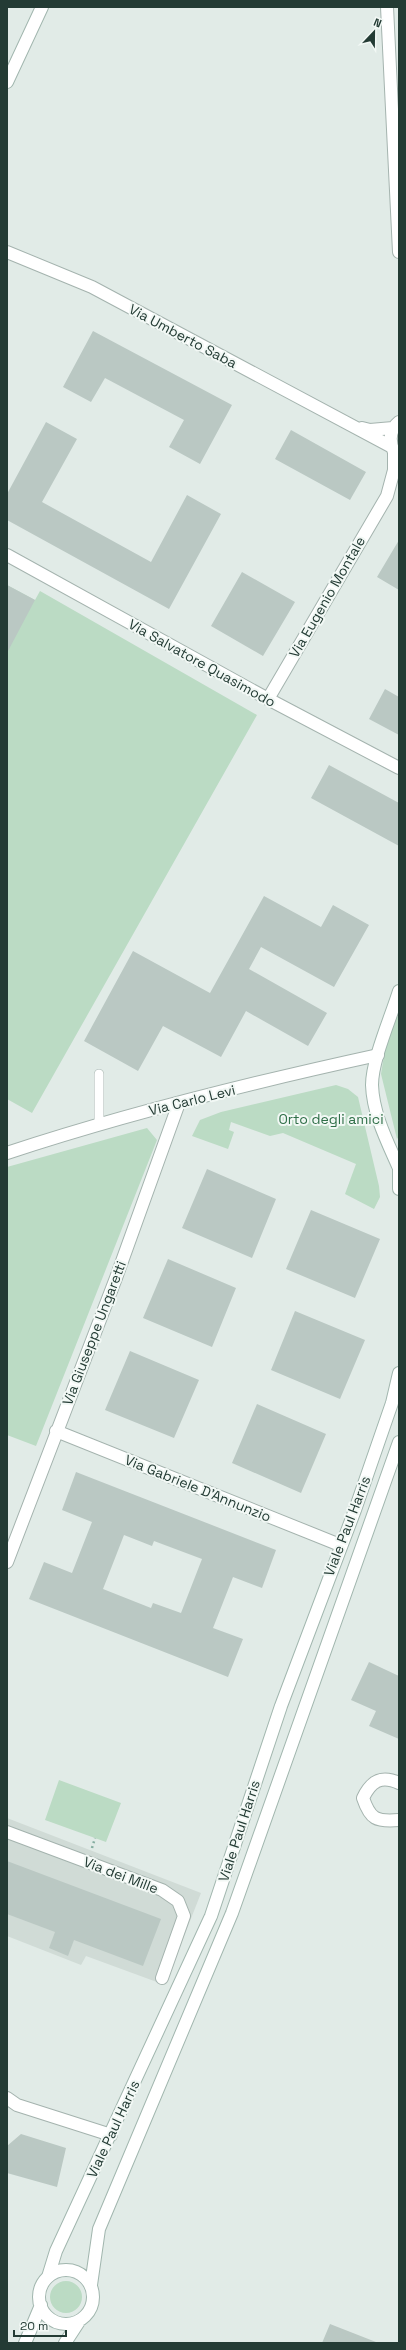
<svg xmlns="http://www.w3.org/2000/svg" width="406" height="2350" font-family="'Space Grotesk',sans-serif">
<rect width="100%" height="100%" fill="#e1ebe7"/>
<!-- built -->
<path fill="#d0dbd6" d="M7 1818 201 1893 165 1985 86 1956 81 1965 7 1936Z"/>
<!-- green -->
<path fill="#bbdbc4" d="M7 585 35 600 40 591 257 715 32 1113 7 1099Z
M399 1013V1136L397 1139 381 1074 386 1043Z
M336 1085 348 1089 358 1097 379 1186 380 1197 374 1209 345 1194 356 1164 283 1133 270 1136 231 1122 229 1130 234 1132 228 1149 192 1136 200 1120 221 1112Z
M147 1128 157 1140 36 1446 7 1435V1167Z
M59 1780 121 1803 106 1842 45 1820Z
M50 2297a16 16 0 1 1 32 0a16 16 0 1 1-32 0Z"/>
<!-- building -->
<path fill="#bac8c3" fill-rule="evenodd" d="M93 331 232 405 200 464 169 447 184 420 105 378 91 402 63 387Z
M46 422 77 439 42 502 151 562 187 495 221 514 169 609 7 520V494Z
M291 430 366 472 350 500 275 459Z
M399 540V590L377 577Z
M242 572 295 602 263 656 211 626Z
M7 585 35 600 7 653Z
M385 689 399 697V735L369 719Z
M329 765 399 803V846L311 798Z
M264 896 321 927 333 905 369 925 334 987 261 947 249 969 327 1013 308 1046 246 1011 221 1057 163 1026 138 1071 84 1041 133 951 210 993Z
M207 1169 276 1199 252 1258 182 1228Z
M311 1210 380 1239 355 1298 286 1269Z
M168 1259 236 1288 212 1347 143 1318Z
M295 1311 365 1340 340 1399 271 1370Z
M130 1351 199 1380 174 1438 105 1410Z
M257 1404 326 1434 301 1493 232 1463Z
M76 1472 276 1550 262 1588 233 1577 213 1628 243 1639 228 1677 29 1599 44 1562 72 1573 92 1522 62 1510ZM124 1535 152 1546 154 1541 202 1559 181 1613 153 1603 151 1608 103 1589Z
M369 1662 399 1676V1739L369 1726 376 1711 351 1700Z
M7 1861 161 1919 143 1966 74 1940 68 1956 49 1948 55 1932 7 1914Z
M21 2134 66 2148 57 2187 7 2173V2146Z
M330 2324 376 2342V2343H322Z"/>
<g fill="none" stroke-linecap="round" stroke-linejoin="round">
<!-- lane casing -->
<g stroke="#a4b3ae" stroke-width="10">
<path id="lane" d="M99 1074V1125"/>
</g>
<!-- street casing -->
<g stroke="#a4b3ae" stroke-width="14">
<path id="street" d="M387 7 399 252
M7 252 92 287 392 447
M362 428 370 430 393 428
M394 452C389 441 389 430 399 422
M7 555 268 699 399 768
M268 699 387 496 394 470V452
M7 1153C128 1113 254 1082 378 1055
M56 1431 340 1545
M7 1562 116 1278 179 1103
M399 1783C381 1775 371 1781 363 1798 370 1819 376 1822 399 1820
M7 1832 162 1890 178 1901 184 1916 162 1978
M7 2098 17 2105 111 2135"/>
</g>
<!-- secondary casing -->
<g stroke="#a1b6ae" stroke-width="14">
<path id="secondary" d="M7 82 42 7
M399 1165V1189
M398 1166C387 1141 373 1114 372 1085 372 1060 391 1017 399 991
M39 2297a27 27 0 1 1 54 0a27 27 0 1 1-54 0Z
M48 2277 56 2251 211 1916 281 1706 355 1510 392 1403 399 1373
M91 2285 99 2229 232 1913 399 1442
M25 2343 41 2305
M65 2343 80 2320"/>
</g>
<!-- path -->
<path stroke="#84ada0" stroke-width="2.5" stroke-dasharray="2 3" stroke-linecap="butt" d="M92 1848 95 1838"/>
<!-- lane -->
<use href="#lane" stroke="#fff" stroke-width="9"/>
<!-- street -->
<use href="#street" stroke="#fff" stroke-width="12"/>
<!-- secondary -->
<use href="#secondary" stroke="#fff" stroke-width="12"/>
</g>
<g text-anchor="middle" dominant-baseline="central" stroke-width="4" stroke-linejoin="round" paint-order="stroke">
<!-- street labels -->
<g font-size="14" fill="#233b34" stroke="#f2f8f5">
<text transform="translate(183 336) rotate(28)">Via Umberto Saba</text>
<text transform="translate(327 597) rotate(-60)">Via Eugenio Montale</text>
<text transform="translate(202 663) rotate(29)">Via Salvatore Quasimodo</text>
<text transform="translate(192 1100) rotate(-14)">Via Carlo Levi</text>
<text transform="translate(94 1333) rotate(-69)">Via Giuseppe Ungaretti</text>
<text transform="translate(198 1488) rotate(22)">Via Gabriele D'Annunzio</text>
<text transform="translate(347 1526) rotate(-69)">Viale Paul Harris</text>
<text transform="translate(239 1831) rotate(-72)">Viale Paul Harris</text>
<text transform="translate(121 1875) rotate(21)">Via dei Mille</text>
<text transform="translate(113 2129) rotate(-65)">Viale Paul Harris</text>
</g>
<!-- park labels -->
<g font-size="14" fill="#2f6f48" stroke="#f2f8f5">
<text x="331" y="1119">Orto degli amici</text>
</g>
</g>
<!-- border -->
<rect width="406" height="2350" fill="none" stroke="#233b34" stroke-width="16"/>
<!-- north arrow -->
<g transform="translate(374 32) rotate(22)" stroke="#f2f8f5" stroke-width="3" paint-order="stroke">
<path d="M0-3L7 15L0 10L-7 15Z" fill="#233b34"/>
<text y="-6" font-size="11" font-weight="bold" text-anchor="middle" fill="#233b34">N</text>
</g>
<!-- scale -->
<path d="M14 2330v6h52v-6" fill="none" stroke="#233b34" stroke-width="2"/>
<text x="20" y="2330" font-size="12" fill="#233b34" stroke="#f2f8f5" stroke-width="3" paint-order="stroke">20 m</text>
</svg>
